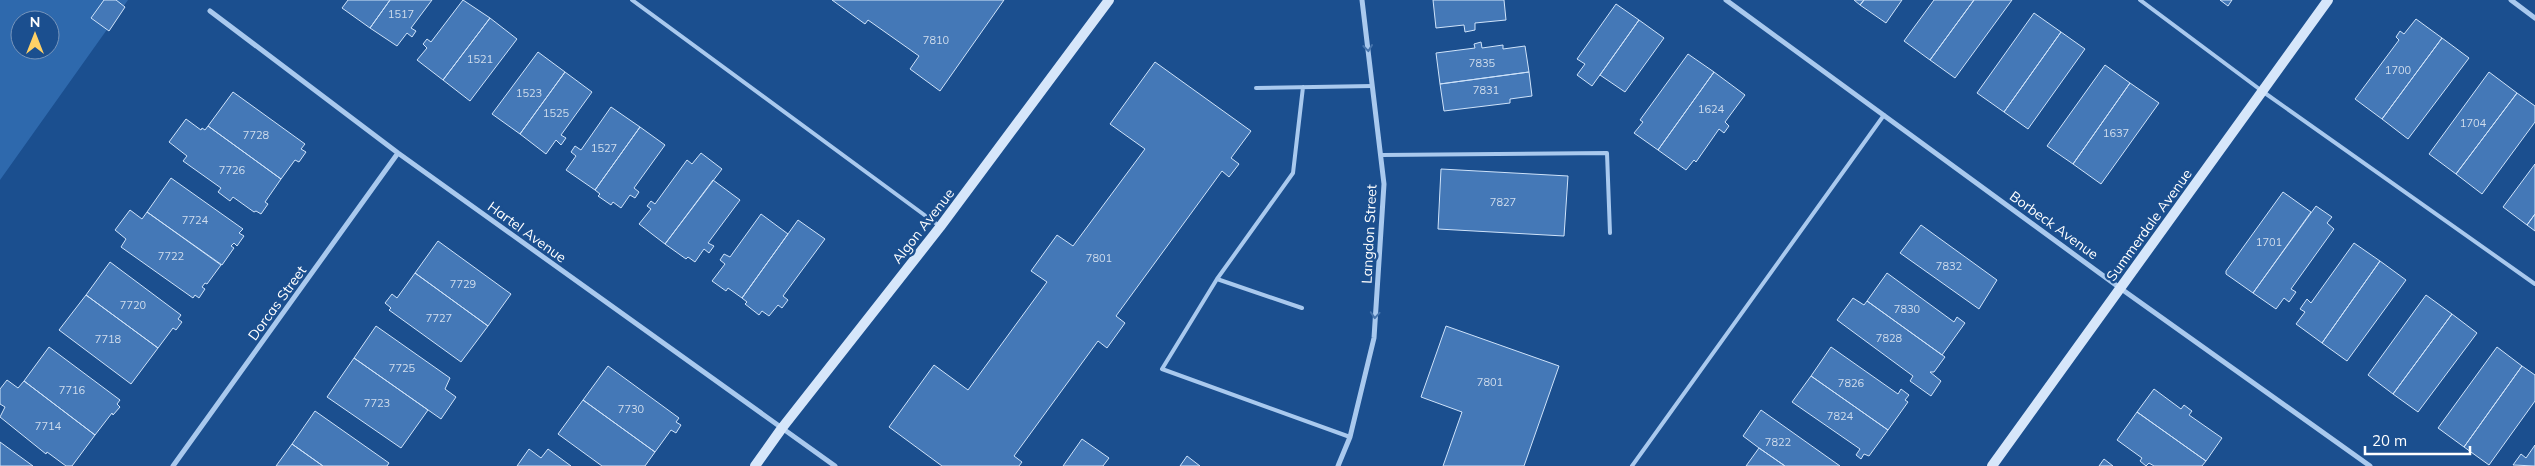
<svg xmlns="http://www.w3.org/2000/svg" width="2535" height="466" font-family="Mulish,sans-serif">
<rect width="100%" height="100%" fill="#1b4f8f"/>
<!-- green -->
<path fill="#2e69ad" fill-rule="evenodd" d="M0 0H128L0 180ZM20 20H50V50H20Z"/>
<!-- building -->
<path fill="#4478b7" stroke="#cfe3fa" d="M104 0H116L125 7 109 31 91 18Z
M348 0H390L370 28 342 8Z
M390 0H432L411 28 416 31 412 37 407 33 397 46 370 28Z
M463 0 490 18 443 80 417 60 427 48 423 44 427 39 431 42Z
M832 0H1004L940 91 910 69 919 56 868 20 865 24Z
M1433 0H1504L1506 20 1475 23V30L1465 32 1464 25 1436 28Z
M1854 0H1864L1860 5Z
M1864 0H1902L1886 23 1860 5Z
M1934 0H1974L1930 60 1904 41Z
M1974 0H2012L1955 78 1930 60Z
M2220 0H2232L2228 6Z
M1616 4 1639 20 1592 86 1577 75 1585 64 1577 59Z
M2034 13 2061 32 2004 112 1977 93Z
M490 18 517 39 470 101 443 80Z
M2416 19 2442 38 2382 119 2355 99 2399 40 2396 37 2400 31 2404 34Z
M1639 20 1664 38 1625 92 1600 75Z
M2061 32 2085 49 2028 129 2004 112Z
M2442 38 2469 58 2408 139 2382 119Z
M1481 42 1482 48 1503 45V49L1525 46 1529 72 1440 84 1436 53 1475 48 1474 44Z
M538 52 565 72 520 134 492 114Z
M1688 54 1714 72 1658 150 1634 133 1643 122 1640 120Z
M1155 62 1251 131 1231 158 1239 164 1229 177 1222 171 1116 316 1125 323 1107 348 1098 341 1014 456 1022 462 1019 466H942L889 427 934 365 968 390 1047 282 1031 271 1057 235 1073 246 1145 149 1110 124Z
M2105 65 2130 83 2073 164 2047 146Z
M565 72 592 92 561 135 566 138 561 145 556 140 546 154 520 134Z
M1529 72 1532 96 1510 99V103L1444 111 1440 84Z
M1714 72 1745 95 1725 122 1729 126 1724 133 1719 129 1696 162 1694 160 1686 170 1658 150Z
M2489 72 2517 93 2456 174 2429 154Z
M2130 83 2159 103 2101 184 2073 164Z
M233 92 305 144 301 149 306 152 299 162 295 160 281 179 208 126Z
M2517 93 2535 106V122L2482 194 2456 174Z
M611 107 640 127 595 190 566 170 576 156 571 152 575 146 581 150Z
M186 119 201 130 202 128 205 130 208 126 281 179 265 202 268 204 261 214 256 211 254 212 233 197 230 201 218 192 221 188 183 161 187 156 169 142Z
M640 127 665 145 634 188 639 192 635 198 630 195 621 208 613 202 611 205 598 196 600 194 595 190Z
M701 153 722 169 665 244 639 224 651 209 647 206 651 201 655 204 687 160 692 164Z
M2535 164V214L2527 225 2503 207Z
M1441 169 1568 176 1564 236 1438 229Z
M171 178 243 229 239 233 244 236 237 246 234 243 231 246 234 248 222 265 147 212Z
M713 180 740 200 708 243 714 246 709 253 704 249 695 262 688 257 686 259 665 244Z
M2283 192 2311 212 2253 293 2226 274V271Z
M2316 206 2332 217 2327 223 2334 229 2291 289 2296 292 2289 302 2284 298 2276 309 2253 293Z
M130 210 142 219 147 212 221 265 207 284 205 283 202 287 205 289 199 298 195 295 193 298 121 247 126 239 115 230Z
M761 214 788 234 742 298 728 288 726 291 712 281 725 264 720 260 724 254 730 257Z
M2535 214V231L2527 225Z
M798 220 825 239 783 296 788 300 782 308 778 305 769 316 762 311 759 315 745 304 747 302 742 298Z
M1921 225 1997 280 1979 309 1900 253Z
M438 241 511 294 488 326 415 273Z
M2354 243 2380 261 2322 343 2296 324 2305 312 2300 309 2307 299 2311 303Z
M2380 261 2406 280 2347 361 2322 343Z
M110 262 181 315 178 319 182 322 176 330 173 328 158 348 86 295Z
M415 273 488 326 461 362 389 310 391 308 385 303 392 294 397 298Z
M1887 273 1954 322 1957 317 1965 323 1942 355 1867 301Z
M86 295 158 348 131 384 59 330Z
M2426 295 2452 314 2393 394 2368 375Z
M1853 298 1864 305 1867 301 1945 357 1934 372H1930L1941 381 1931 396 1910 381 1913 376 1837 320Z
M2452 314 2477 333 2418 412 2393 394Z
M376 326 450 378 445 389 456 397 441 419 354 358Z
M1446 326 1559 366 1524 466H1443L1462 412 1421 397Z
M49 347 120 400 117 404 120 407 113 415 112 413 95 435 24 381Z
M1831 347 1898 394 1901 389 1909 395 1905 400 1908 402 1888 430 1811 376Z
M2497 347 2522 366 2464 447 2438 428Z
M354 358 428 410 401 448 327 397Z
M608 366 679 418 676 422 681 425 676 433 671 430 655 452 583 400Z
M2522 366 2535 375V401L2489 465 2464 447Z
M1811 376 1888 430 1869 456 1864 454 1861 459 1856 455 1860 449 1792 402Z
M7 380 18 388 24 381 95 435 72 466H66L47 452 46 454 0 417 5 407 0 404V389Z
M2154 389 2181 409 2184 405 2192 411 2189 415 2222 438 2206 461 2137 412Z
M583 400 655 452 645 466H602L558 434Z
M1761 410 1840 466H1785L1759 448 1743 436Z
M315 411 389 463 387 466H323L292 444Z
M2137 412 2206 461 2202 466H2154L2149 463 2146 466 2140 461 2142 458 2117 440Z
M1082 439 1109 458 1103 466H1063Z
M0 442 33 466H0Z
M292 444 323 466H276Z
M2535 445V466L2513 465 2521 454 2526 458Z
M1759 448 1785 466H1746Z
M529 449 541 458 548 449 571 466H517Z
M1187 456 1200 466H1180Z
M2104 459 2113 466H2099Z"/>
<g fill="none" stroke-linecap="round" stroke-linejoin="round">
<!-- lane -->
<path stroke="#a9c9ee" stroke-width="4" d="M632 0 938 225
M2140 0 2262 91 2535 284
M1303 87 1293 173 1217 279 1162 369 1350 437
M1256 88 1372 86
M1382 155 1607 153 1610 233
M1217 279 1302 308
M1632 466 1884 115"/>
<!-- street -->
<path stroke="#a9c9ee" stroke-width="5" d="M1726 0 2120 288 2370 466
M2511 0 2535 18
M210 11 398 153 835 466
M173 466 398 153
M1338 466 1350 437 1374 338 1384 184 1362 0"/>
<!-- secondary -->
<path stroke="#d6e6fa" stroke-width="10" d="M755 466 782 428 940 227 1109 0
M1992 466 2328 0"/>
</g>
<!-- one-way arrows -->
<defs><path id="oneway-chevron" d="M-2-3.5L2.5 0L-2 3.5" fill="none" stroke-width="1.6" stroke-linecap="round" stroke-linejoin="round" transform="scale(1.25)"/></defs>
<g stroke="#4674ac">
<use href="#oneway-chevron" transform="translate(1368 48) rotate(83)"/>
<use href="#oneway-chevron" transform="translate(1375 315) rotate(94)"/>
</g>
<g text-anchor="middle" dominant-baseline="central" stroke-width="5" stroke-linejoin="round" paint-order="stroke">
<!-- number labels -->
<g font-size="11" fill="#d0dded">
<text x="401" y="14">1517</text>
<text x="936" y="40">7810</text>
<text x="480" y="59">1521</text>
<text x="1482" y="63">7835</text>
<text x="2398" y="70">1700</text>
<text x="1486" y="90">7831</text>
<text x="529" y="93">1523</text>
<text x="1711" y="109">1624</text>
<text x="556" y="113">1525</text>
<text x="2473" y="123">1704</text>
<text x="2116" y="133">1637</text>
<text x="256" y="135">7728</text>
<text x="604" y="148">1527</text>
<text x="232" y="170">7726</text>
<text x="1503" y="202">7827</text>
<text x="195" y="220">7724</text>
<text x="2269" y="242">1701</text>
<text x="171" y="256">7722</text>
<text x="1099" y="258">7801</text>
<text x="1949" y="266">7832</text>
<text x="463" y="284">7729</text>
<text x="133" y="305">7720</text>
<text x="1907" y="309">7830</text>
<text x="439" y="318">7727</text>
<text x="1889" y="338">7828</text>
<text x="108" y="339">7718</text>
<text x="402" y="368">7725</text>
<text x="1490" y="382">7801</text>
<text x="1851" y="383">7826</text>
<text x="72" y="390">7716</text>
<text x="377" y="403">7723</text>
<text x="631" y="409">7730</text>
<text x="1840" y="416">7824</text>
<text x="48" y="426">7714</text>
<text x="1778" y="442">7822</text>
</g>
<!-- street labels -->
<g font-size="14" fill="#fff" stroke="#1b4f8f">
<text transform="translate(2054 225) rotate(36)">Borbeck Avenue</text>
<text transform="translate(2149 225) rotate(-54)">Summerdale Avenue</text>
<text transform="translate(923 226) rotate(-52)">Algon Avenue</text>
<text transform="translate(527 232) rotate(36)">Hartel Avenue</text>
<text transform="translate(1369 234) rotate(-87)">Langdon Street</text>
<text transform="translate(277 303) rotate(-54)">Dorcas Street</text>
</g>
</g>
<!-- north arrow -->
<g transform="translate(35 35)"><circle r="24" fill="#1b4f8f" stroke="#7695bc"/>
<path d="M0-4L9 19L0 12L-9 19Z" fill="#ffd166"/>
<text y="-8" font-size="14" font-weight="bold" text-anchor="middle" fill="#ffffff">N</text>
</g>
<!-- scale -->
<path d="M2365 446v8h105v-8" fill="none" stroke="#ffffff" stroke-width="2.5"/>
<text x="2372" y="446" font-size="15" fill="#ffffff" stroke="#1b4f8f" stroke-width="4" paint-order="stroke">20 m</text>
</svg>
